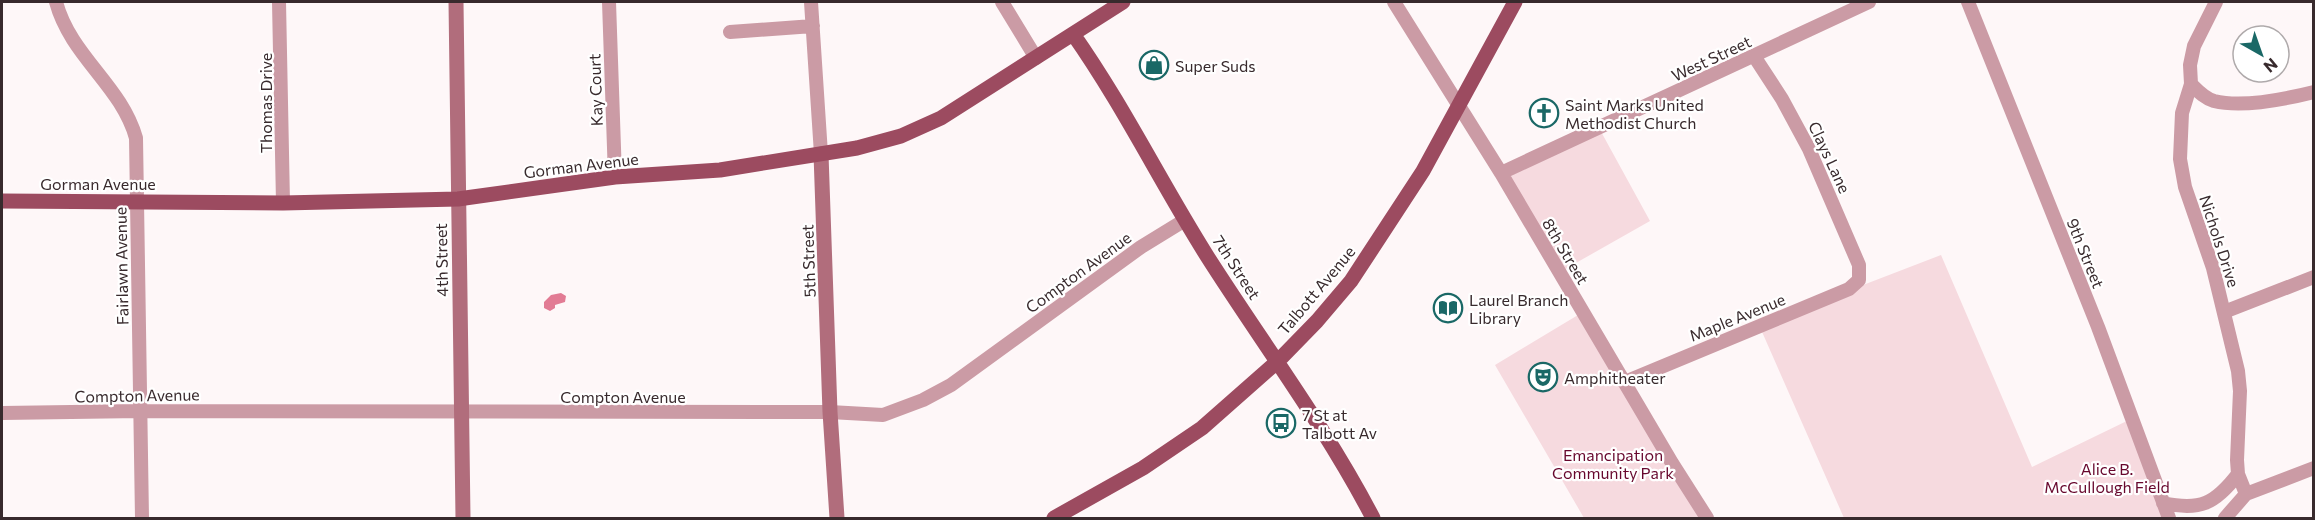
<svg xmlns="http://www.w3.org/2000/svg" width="2315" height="520" font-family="Commissioner,sans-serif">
<rect width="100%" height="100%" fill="#fef7f8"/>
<!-- green -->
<path fill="#f6dadf" d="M1599 128 1650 221 1560 272 1501 173Z
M1941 255 2032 467 2133 418 2170 518H1844L1759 325Z
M1583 312 1708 518H1584L1495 365Z"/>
<!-- water -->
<path fill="#e27b94" d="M561 293 566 296 565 302 555 305V308L550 311 544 308V302L551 295Z"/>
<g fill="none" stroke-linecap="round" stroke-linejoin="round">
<!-- street -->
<path stroke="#cb9ba5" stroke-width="14" d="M56 2C71 57 121 85 136 138L142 518
M279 2 283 203
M609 2 615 177
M811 2 821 154
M1002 2 1036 58
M1394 2 1501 173 1672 463 1707 518
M1968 2 2098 327 2169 518
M2216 2 2194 46 2190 65 2191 84 2182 113 2180 159 2185 187 2213 268 2238 371 2240 391 2237 460 2238 474 2246 494
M730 32 813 26
M2191 84C2198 91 2204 98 2214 101 2242 108 2286 99 2314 92
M1501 173 1869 2
M2224 312 2314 277
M1625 382 1849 289 1859 280V265L1809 149 1782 99 1754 56
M2 413 140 411 830 412 883 415 923 400 951 385 1141 247 1185 220
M2163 503C2200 511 2215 504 2238 474
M2225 518 2246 494 2314 468"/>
<!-- secondary -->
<path stroke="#b16d7c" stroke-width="15" d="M456 2 463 518
M821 154 830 412 837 518"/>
<!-- primary -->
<path stroke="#9c4b60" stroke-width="15" d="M1073 34C1123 105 1161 183 1207 256 1263 344 1325 426 1373 518
M2 201 283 203 458 199 615 177 720 170 857 148 901 136 941 118 1123 2
M1054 518 1143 468 1202 428 1278 361 1317 321 1351 281 1423 171 1515 2"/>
</g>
<!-- icons -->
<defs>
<g id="shop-ring" transform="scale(1.5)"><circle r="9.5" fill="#fff" stroke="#1a6866" stroke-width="1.5"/><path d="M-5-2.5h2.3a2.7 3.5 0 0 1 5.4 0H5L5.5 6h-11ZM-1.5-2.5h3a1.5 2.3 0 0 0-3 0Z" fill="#1a6866"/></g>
<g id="church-ring" transform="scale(1.5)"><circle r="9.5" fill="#fff" stroke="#1a6866" stroke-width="1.5"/><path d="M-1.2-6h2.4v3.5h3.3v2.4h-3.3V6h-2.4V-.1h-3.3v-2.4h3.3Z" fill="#1a6866"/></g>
<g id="library-ring" transform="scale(1.5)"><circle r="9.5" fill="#fff" stroke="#1a6866" stroke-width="1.5"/><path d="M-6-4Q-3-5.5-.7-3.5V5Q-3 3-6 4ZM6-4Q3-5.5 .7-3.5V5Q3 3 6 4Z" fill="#1a6866"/></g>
<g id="theatre-ring" transform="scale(1.5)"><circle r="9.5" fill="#fff" stroke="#1a6866" stroke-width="1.5"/><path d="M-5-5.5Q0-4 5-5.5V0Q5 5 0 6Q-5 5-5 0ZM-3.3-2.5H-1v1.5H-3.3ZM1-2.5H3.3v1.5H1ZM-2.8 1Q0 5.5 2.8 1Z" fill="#1a6866"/></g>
<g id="bus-ring" transform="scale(1.5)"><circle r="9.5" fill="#fff" stroke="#1a6866" stroke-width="1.5"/><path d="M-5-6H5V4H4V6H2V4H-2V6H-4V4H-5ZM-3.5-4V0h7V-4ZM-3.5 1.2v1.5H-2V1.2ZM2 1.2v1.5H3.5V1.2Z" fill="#1a6866"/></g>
</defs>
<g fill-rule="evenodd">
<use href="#shop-ring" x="1154" y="65"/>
<use href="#church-ring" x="1544" y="113"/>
<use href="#library-ring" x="1448" y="308"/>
<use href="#theatre-ring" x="1543" y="377"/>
<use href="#bus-ring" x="1281" y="423"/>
</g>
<g text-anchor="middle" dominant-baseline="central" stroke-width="4.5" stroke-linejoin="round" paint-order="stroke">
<!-- street labels -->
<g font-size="16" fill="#382a2d" stroke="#fff">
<text transform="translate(1711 58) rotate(-25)">West Street</text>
<text transform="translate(595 90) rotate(-92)">Kay Court</text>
<text transform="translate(265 103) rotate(-90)">Thomas Drive</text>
<text transform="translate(1830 157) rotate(65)">Clays Lane</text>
<text transform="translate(581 165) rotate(-7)">Gorman Avenue</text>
<text x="98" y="183">Gorman Avenue</text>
<text transform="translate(2220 241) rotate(72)">Nichols Drive</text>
<text transform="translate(1566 251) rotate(59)">8th Street</text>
<text transform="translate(2086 253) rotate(68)">9th Street</text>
<text transform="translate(441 260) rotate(-91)">4th Street</text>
<text transform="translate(808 261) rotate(-92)">5th Street</text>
<text transform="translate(121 266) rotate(-91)">Fairlawn Avenue</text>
<text transform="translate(1237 267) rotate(57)">7th Street</text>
<text transform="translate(1078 272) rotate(-36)">Compton Avenue</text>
<text transform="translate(1316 290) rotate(-50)">Talbott Avenue</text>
<text transform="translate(1737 317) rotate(-22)">Maple Avenue</text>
<text transform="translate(137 395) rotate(-1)">Compton Avenue</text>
<text x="623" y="396">Compton Avenue</text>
</g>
<!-- poi labels -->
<g font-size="16" fill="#382a2d" stroke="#fff" text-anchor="start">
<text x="1175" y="65">Super Suds</text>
<text x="1565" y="104">Saint Marks United<tspan x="1565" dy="18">Methodist Church</tspan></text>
<text x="1469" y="299">Laurel Branch<tspan x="1469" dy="18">Library</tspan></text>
<text x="1564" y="377">Amphitheater</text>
<text x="1302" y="414">7 St at<tspan x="1302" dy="18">Talbott Av</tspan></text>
</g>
<!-- park labels -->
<g font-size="16" fill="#67072d" stroke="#fff">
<text x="1613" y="454">Emancipation<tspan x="1613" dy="18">Community Park</tspan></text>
<text x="2107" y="468">Alice B.<tspan x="2107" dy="18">McCullough Field</tspan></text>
</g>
</g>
<!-- border -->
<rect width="2315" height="520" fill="none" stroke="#382a2d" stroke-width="6"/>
<!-- north arrow -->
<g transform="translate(2261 54) rotate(140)"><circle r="28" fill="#ffffff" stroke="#afaaab" stroke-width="1.5"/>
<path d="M0-4.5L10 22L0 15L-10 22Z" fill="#1a6866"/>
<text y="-9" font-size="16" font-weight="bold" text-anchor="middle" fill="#382a2d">N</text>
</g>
</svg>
